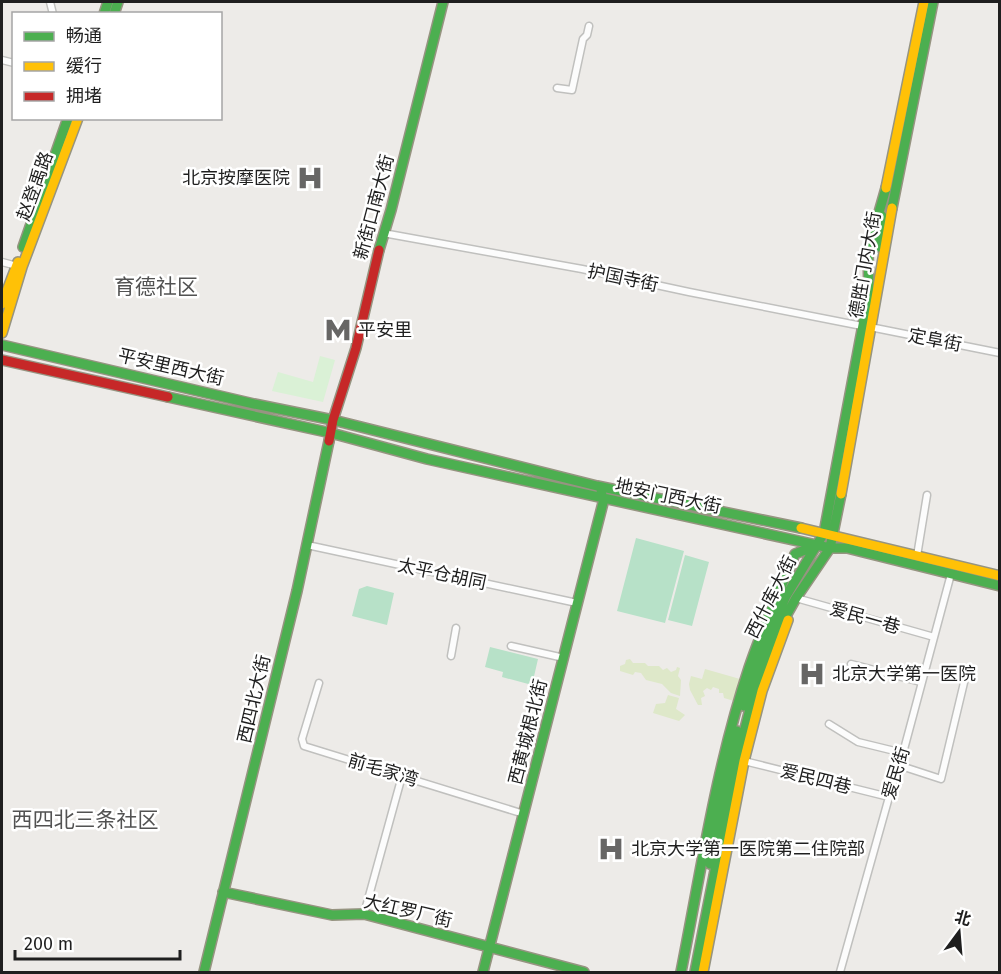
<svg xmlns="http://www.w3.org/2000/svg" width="1001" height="974" font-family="'Fira Sans','Noto Sans SC',sans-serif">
<rect width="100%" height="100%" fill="#edebe8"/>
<!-- grass -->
<path fill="#dee8c9" d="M630 659 633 663H645L648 666H659L663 670 667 668 671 672 676 670 677 667 680 668 678 676 681 680 680 696 671 693 662 684 646 680 641 673 635 672 633 675 620 671V666L625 664 626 660Z
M705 669 740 679 734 701 724 698 723 693H719V689L713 687 711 690 707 688 703 691 705 696 701 698 702 705H698L690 690 689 684 691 676 702 679Z
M668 695 679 698 676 709 685 715 679 721 653 713 656 704 665 703Z"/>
<!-- park -->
<path fill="#daf1d6" d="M320 356 335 360 323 402 272 391 278 372 313 382Z"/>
<!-- pitch -->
<path fill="#b7e1c8" d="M636 538 684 551 665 623 617 611Z
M685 555 709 562 692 626 668 620Z
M367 586 394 593 387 625 352 616 359 589Z
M490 647 538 659 532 685 502 677 503 672 485 667Z"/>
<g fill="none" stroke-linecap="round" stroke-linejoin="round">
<!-- street casing -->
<g stroke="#c0c0be" stroke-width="9">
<path id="street" d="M50 2 53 14
M2 60 14 63
M557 88 572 90 583 39 587 35 589 26
M383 233 582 269 689 292 862 326
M2 262 17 266
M870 327 1000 353
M307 545 577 603
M917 556 927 495
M796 598 934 637
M511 646 564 658
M451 656 456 628
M851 664 921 682
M319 683 302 739 304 746 524 814
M829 724 858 742 903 753
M744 761 889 797
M898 765 941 779 967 670
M364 914 402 776
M840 972 898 765 903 753 951 574"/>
</g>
<!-- fast casing -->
<g stroke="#969481" stroke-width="12">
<path id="fast" d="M104 14 108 2
M114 14 118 2
M892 208 933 2
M23 247 68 118
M879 247 882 216
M379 250 391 210 443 2
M2 345 254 404 333 420 597 486 801 528
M168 397 331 433 427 459 830 548H847L1000 586
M744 706 771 629 786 596 824 533 869 293 868 251 886 188
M710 864 737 731
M223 892 332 915 364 914 584 972
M204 972 297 591 329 441
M483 972 604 499 601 493
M681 972C701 871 716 767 749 668 762 629 779 592 795 554L817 545
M695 972 736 764 753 697 778 630 796 598 830 548 841 494"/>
</g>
<!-- slow casing -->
<g stroke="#969481" stroke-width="12">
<path id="slow" d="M886 188 924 2
M2 304 18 262
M2 333 22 267 78 118
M841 494 892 208
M801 528 1000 576
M703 972 744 761 762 691 788 620"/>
</g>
<!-- jam casing -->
<g stroke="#969481" stroke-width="12">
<path id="jam" d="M2 360 168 397
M329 441 333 420 356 348 379 250"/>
</g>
<!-- street -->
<use href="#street" stroke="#fcfcfc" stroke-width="6"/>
<!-- fast -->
<use href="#fast" stroke="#4caf50" stroke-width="9"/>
<!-- slow -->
<use href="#slow" stroke="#ffc107" stroke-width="9"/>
<!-- jam -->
<use href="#jam" stroke="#c62828" stroke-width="9"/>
</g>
<!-- icons -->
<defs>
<g id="hospital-bare" transform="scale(2.07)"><path d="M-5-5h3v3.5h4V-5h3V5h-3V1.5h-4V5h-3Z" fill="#676665" stroke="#fff" stroke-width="2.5" paint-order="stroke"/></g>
<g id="metro-bare" transform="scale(2.07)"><path d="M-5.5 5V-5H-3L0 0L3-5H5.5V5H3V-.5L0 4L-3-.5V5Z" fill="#676665" stroke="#fff" stroke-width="2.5" paint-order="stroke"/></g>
</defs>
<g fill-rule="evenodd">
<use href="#hospital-bare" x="310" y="178"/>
<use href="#metro-bare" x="338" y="330"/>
<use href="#hospital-bare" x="812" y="674"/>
<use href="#hospital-bare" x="611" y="849"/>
</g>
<g text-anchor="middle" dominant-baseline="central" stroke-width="5" stroke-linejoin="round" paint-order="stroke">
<!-- poi labels -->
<g font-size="18" fill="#1f1f1f" stroke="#fff" text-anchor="start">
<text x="290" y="178" text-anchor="end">北京按摩医院</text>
<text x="358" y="330">平安里</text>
<text x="832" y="674">北京大学第一医院</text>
<text x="631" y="849">北京大学第一医院第二住院部</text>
</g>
<!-- street labels -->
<g font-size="18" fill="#1f1f1f" stroke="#fff">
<text transform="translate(35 186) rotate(-70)">赵登禹路</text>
<text transform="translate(374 207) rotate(-75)">新街口南大街</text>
<text transform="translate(865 265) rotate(-80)">德胜门内大街</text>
<text transform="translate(623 278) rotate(12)">护国寺街</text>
<text transform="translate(935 340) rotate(11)">定阜街</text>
<text transform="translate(171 367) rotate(13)">平安里西大街</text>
<text transform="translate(668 496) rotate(12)">地安门西大街</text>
<text transform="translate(442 574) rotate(12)">太平仓胡同</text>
<text transform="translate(771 597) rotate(-63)">西什库大街</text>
<text transform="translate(865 618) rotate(16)">爱民一巷</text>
<text transform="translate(254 699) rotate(-77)">西四北大街</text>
<text transform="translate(528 732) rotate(-76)">西黄城根北街</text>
<text transform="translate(383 770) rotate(17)">前毛家湾</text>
<text transform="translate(896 773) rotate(-73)">爱民街</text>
<text transform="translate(816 779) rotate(14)">爱民四巷</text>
<text transform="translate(408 911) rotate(13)">大红罗厂街</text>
</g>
<!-- quarter labels -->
<g font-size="21" fill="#525252" stroke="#fff">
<text x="156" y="287">育德社区</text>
<text x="85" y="820">西四北三条社区</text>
</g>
</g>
<!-- border -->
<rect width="1001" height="974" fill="none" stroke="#1f1f1f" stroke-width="6"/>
<!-- legend -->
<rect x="12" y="12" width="210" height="108" fill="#ffffff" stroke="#a5a5a5" stroke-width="1.5"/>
<rect x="24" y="32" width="30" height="9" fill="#4caf50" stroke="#a5a5a5" stroke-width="1.5"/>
<text x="66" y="42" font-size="18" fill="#1f1f1f">畅通</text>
<rect x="24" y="62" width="30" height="9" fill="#ffc107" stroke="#a5a5a5" stroke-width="1.5"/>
<text x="66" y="72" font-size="18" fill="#1f1f1f">缓行</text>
<rect x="24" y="92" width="30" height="9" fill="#c62828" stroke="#a5a5a5" stroke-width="1.5"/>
<text x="66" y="102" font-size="18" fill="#1f1f1f">拥堵</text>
<!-- north arrow -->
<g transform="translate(959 932) rotate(16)" stroke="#ffffff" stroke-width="4.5" paint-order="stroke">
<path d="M0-4.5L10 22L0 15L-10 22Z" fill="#1f1f1f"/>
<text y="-9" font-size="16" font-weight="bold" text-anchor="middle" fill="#1f1f1f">北</text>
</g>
<!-- scale -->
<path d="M15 950v9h165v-9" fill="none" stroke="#1f1f1f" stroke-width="3"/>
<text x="24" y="950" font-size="18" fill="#1f1f1f" stroke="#ffffff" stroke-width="4.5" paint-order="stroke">200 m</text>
</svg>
